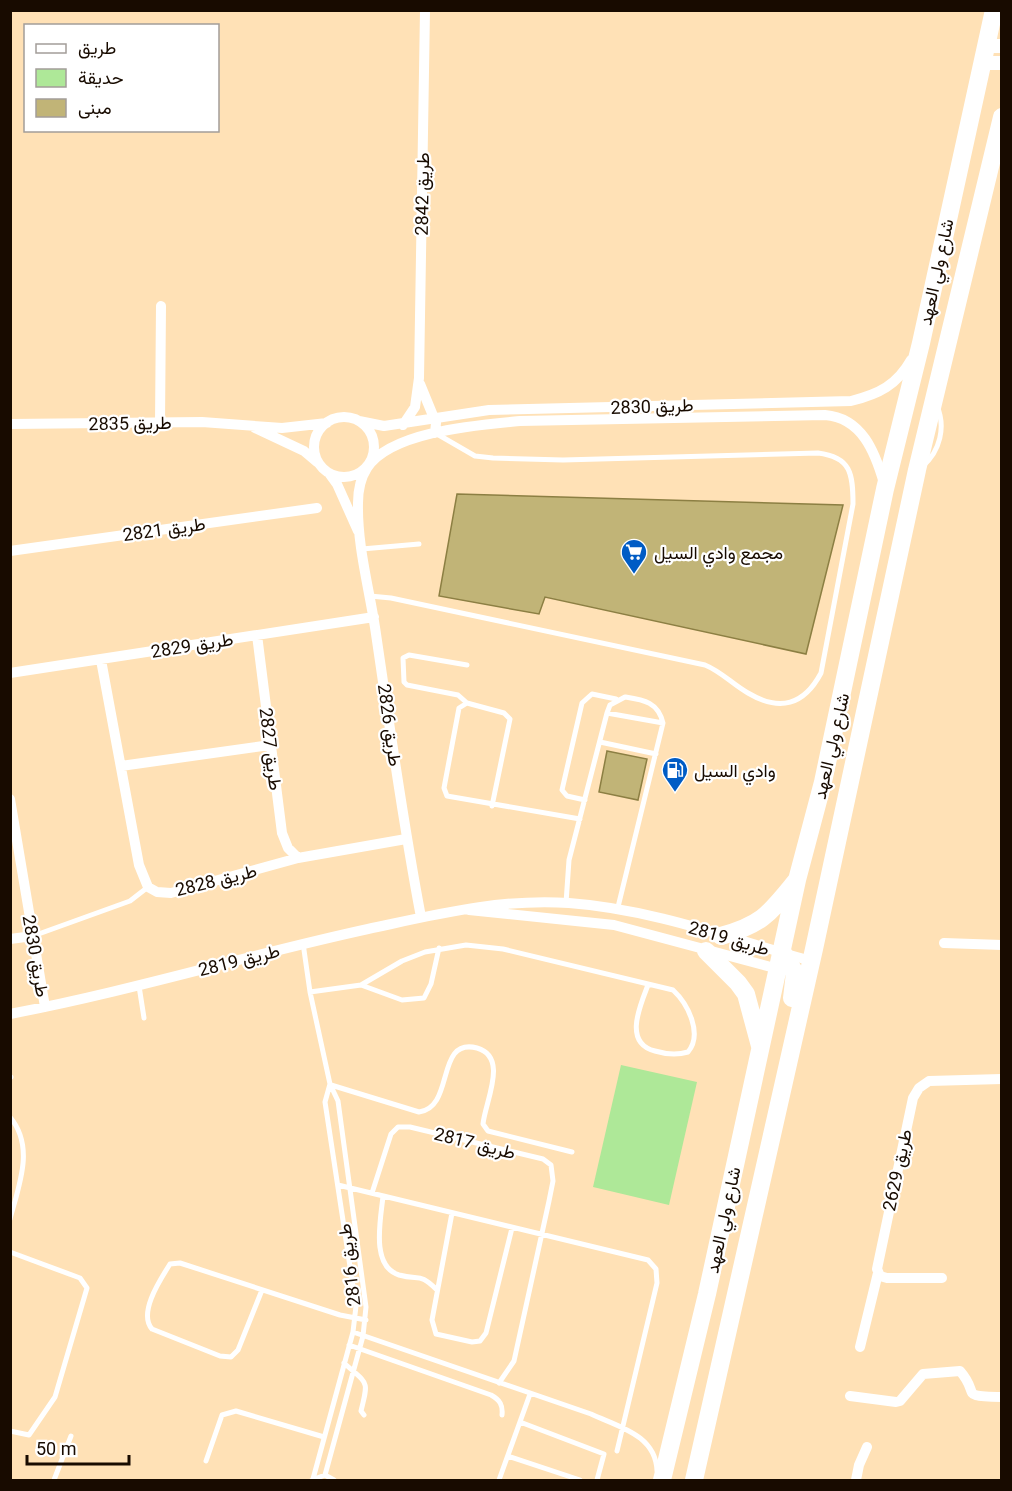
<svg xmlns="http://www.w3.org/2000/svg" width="1012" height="1491" font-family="Roboto,Vazirmatn,sans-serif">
<rect width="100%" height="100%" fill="#ffe1b6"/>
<!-- green -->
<path fill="#aee898" d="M621 1065 697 1082 669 1205 593 1187Z"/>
<!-- building -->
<path fill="#c1b477" stroke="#8c7f43" stroke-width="1.5" d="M457 494 843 505 806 654 545 597 539 614 439 596Z
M607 751 647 759 638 800 599 792Z"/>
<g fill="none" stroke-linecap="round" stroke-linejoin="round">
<!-- service -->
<path stroke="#fff" stroke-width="5" d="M923 466C940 451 946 427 937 406
M362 549 419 544
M370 596 391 598 705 665C722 672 732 684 748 693 780 712 804 705 821 673L853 504C853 474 851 457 818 453L563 460 493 458 475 456 437 434
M467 665 409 655 403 658 404 682 407 685 458 695 467 703
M607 713 663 723
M600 742 656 754
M585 800 567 796 562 790 582 703 592 694 616 699
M492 806 510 719 504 713 467 703 459 708 444 788 447 796 580 819
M566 903 569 860 607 713 610 705 625 697C644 700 658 702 663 723L618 907
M33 936 130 901 148 887
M303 943 310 992 330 1084 338 1101 366 1307 363 1336 325 1475
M361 985 402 1000 424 998 431 984 439 948
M139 986 144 1018
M310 992 361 985 402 961 425 952 466 945 503 949 673 990C688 1004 703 1034 688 1052 678 1055 665 1054 655 1051 623 1043 640 1006 648 985
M10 1077H11
M331 1085 419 1112C455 1108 435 1037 477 1048 509 1057 485 1102 483 1124L488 1131 572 1152
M10 1117C35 1147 19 1185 10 1219
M338 1185 648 1260 656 1269 657 1283 617 1451
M372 1193 391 1134 398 1127H410L543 1159 551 1165 553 1181 549 1201 514 1361 499 1383
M383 1196C381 1218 370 1266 399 1275 420 1281 419 1272 437 1290
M452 1213 432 1320 436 1334 472 1342 480 1341 486 1333 512 1228
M10 1252 80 1278 87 1288 55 1397 29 1435 10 1431
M262 1290 238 1350 231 1357 220 1356 152 1329C138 1313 160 1280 170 1264L180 1263 340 1315 366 1320
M353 1332 591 1414C619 1427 656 1435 657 1471
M349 1345 491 1395C500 1400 503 1405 502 1415
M344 1363C368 1385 369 1379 361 1411L364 1415
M520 1422 604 1454 597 1480
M508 1456 580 1480
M206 1461 222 1415 236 1411 324 1437
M313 1479 353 1332 356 1306 325 1102 330 1084
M54 1480 71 1436
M312 1480 325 1475 334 1480
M499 1480 530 1394"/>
<!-- minor -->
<path stroke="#fff" stroke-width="10" d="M420 384 436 423 435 433
M314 447a30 30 0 1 1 60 0a30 30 0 1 1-60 0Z
M359 421 384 426 489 410 851 401C879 394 897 385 911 360
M160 422 161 306
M10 424 202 422 282 428 327 423
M403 425 415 407 419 378 425 10
M255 428 304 451 317 462
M329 473 337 484 358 531
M10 551 317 508
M257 635 282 833 288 848 298 858
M101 660 139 865 148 887 157 892 171 893 298 858 406 839
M10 673 374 617
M121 766 270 745
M10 799 45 1007
M469 910 614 925 782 970
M421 917C403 823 390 729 376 634 370 591 357 547 358 503 358 491 360 479 367 468 391 431 479 425 520 421L825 415C862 418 875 452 884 483
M10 939 33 936
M944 943 1002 945
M10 1014C131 991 248 955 368 929 434 915 501 898 569 903 652 909 732 939 811 961
M942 1278H887L880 1276 877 1269 913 1098 919 1088 929 1081 1002 1079
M860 1347 878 1273
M850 1396 896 1402 900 1401 923 1374 960 1371C981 1395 957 1396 1002 1397
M856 1480 859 1465 867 1447"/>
<!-- tertiary -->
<path stroke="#fff" stroke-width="14" d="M986 46H1002
M982 63H1002"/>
<!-- primary -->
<path stroke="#fff" stroke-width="18" d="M721 936C763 924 769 914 796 881
M706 951 738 983 746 994 760 1046
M783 953 795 973 792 998
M662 1480 707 1294 797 880 823 782 885 489 921 343 994 10
M694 1480 814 949 917 470 1002 117"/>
</g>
<!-- icons -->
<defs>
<g id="supermarket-pin" transform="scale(1.35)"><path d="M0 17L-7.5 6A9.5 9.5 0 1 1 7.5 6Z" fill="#005cc5" stroke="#fff"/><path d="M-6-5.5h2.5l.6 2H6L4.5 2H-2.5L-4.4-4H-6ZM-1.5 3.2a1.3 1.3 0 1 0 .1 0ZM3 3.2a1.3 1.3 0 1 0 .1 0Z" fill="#fff"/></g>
<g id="fuel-pin" transform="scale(1.35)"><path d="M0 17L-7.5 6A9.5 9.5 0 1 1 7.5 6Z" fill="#005cc5" stroke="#fff"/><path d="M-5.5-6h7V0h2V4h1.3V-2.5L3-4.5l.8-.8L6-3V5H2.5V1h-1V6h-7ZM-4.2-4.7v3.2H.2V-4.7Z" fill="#fff"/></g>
</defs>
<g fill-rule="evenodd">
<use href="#supermarket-pin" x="634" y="552"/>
<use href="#fuel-pin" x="675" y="770"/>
</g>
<g text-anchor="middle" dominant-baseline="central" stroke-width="4.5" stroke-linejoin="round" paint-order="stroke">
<!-- street labels -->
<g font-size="18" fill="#180b00" stroke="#fff">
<text transform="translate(422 194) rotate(-89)">طريق 2842</text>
<text transform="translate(936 272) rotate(-78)">شارع ولي العهد</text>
<text transform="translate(652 406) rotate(-2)">طريق 2830</text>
<text transform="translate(130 423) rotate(-1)">طريق 2835</text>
<text transform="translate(164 529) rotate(-8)">طريق 2821</text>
<text transform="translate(192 645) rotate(-9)">طريق 2829</text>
<text transform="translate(390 725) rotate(82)">طريق 2826</text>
<text transform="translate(831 746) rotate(-77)">شارع ولي العهد</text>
<text transform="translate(271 749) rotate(83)">طريق 2827</text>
<text transform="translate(216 880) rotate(-14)">طريق 2828</text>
<text transform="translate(729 938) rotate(16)">طريق 2819</text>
<text transform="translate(36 956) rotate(80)">طريق 2830</text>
<text transform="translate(239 960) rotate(-14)">طريق 2819</text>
<text transform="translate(475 1143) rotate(14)">طريق 2817</text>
<text transform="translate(897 1170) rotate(-78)">طريق 2629</text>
<text transform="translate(723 1220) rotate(-78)">شارع ولي العهد</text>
<text transform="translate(349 1265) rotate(-97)">طريق 2816</text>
</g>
<!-- poi labels -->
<g font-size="18" fill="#180b00" stroke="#fff" text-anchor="start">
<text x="654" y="552">مجمع وادي السيل</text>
<text x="694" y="770">وادي السيل</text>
</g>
</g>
<!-- border -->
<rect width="1012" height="1491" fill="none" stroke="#180b00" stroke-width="24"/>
<!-- legend -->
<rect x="24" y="24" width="195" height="108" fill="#ffffff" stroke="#a39d99" stroke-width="1.5"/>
<rect x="36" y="44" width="30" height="9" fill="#ffffff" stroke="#a39d99" stroke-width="1.5"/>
<text x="78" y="54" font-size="18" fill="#180b00">طريق</text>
<rect x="36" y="69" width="30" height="18" fill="#aee898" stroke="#a39d99" stroke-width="1.5"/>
<text x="78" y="84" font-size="18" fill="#180b00">حديقة</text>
<rect x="36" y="99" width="30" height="18" fill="#c1b477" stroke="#a39d99" stroke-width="1.5"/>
<text x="78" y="114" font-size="18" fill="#180b00">مبنى</text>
<!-- scale -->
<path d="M27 1455v9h102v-9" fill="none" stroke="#180b00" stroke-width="3"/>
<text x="36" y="1455" font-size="18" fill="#180b00" stroke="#ffffff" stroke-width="4.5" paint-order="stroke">50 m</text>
</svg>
